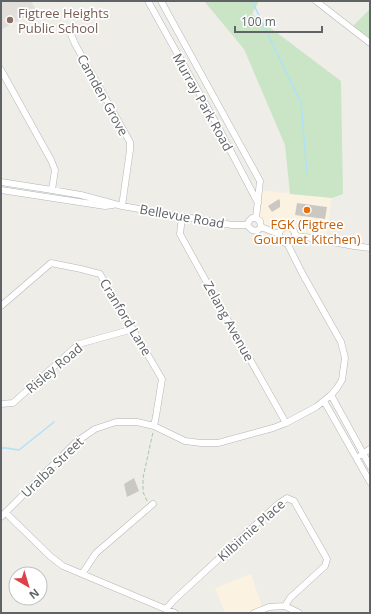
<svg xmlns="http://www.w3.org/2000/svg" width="371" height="614" font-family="'Open Sans',sans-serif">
<rect width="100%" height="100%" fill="#efede7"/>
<!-- commercial -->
<path fill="#fbf2e1" d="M259 190 332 198 326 238 296 236 279 234 261 227 259 220Z
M251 574 263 609 254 613H225L215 588Z"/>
<!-- education -->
<path fill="#e2ded9" d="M1 1H31L36 10 1 30Z"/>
<!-- green -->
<path fill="#cae5c6" d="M204 1H259L252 14 341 81 343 194 332 198 290 194 285 145 244 49Z
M370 9V38L353 26Z"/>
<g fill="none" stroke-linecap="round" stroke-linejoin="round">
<!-- stream -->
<path stroke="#afe1f8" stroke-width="1.5" d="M252 1 301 103 307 173
M1 448H6L19 450 54 422"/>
</g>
<!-- building -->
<path fill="#cbc8c4" d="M279 199 280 201V207L272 212 268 206Z
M297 203 327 207 325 219 295 215Z
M134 478 139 491 127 497 124 484Z"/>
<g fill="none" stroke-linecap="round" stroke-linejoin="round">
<!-- minor casing -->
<g stroke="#b2b5b8" stroke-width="7">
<path id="minor" d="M148 1 216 123 258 203
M161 1 260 181 256 218
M316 1 370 43
M70 32 75 44 130 142V150L122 206
M1 70 51 160 55 170 52 190
M1 182 52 190 81 195 122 206 196 219 232 225H247
M1 190 105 206 113 205
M182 217 180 234 222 310 286 423
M252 218H256L260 221 261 227 257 231 252 230 247 225 249 221Z
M279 235a8 8 0 1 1 16 0a8 8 0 1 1-16 0Z
M261 227 279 234
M296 236 306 237 354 246 370 248
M1 306 51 263 81 269 100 274 162 379 156 416 154 426
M331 395 370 466
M324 401 370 482
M1 404 13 403 79 344 133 329
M361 455 370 449
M6 513 50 556 63 566 175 613
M1 517 76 442 95 429 116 422H137L154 426 185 441 201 443H218L273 428 286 423 316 407 331 395 337 388 342 380 345 358 341 342 302 273 287 243
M82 574 96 553 153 504
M166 609 174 600 278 504 287 498 294 501 327 559 325 566 290 598 285 606
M254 613 269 607 285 606 299 613"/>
</g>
<!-- path -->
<path stroke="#a2c7a7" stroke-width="1" stroke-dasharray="4 2" stroke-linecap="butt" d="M147 501 143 492V478L153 432"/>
<!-- minor -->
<use href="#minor" stroke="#fff" stroke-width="6"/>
</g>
<!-- markers -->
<circle fill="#8d6e63" stroke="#fff" stroke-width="1.5" cx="10" cy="20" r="4"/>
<circle fill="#e8710a" stroke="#fff" stroke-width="1.5" cx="307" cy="210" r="4"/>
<g text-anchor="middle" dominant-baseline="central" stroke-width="3.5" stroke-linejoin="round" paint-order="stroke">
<!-- education labels -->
<g font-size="13" fill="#785e54" stroke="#fff" text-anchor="start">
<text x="18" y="13">Figtree Heights<tspan x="18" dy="15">Public School</tspan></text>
</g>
<!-- street labels -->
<g font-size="13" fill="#5f6366" stroke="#fff">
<text transform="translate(103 95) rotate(61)">Camden Grove</text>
<text transform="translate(203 102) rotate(61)">Murray Park Road</text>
<text transform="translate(182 216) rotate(10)">Bellevue Road</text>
<text transform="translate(126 317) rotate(59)">Cranford Lane</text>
<text transform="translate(229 321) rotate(61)">Zelang Avenue</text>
<text transform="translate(54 368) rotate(-40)">Risley Road</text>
<text transform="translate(52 467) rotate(-44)">Uralba Street</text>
<text transform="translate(251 530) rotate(-42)">Kilbirnie Place</text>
</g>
<!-- food labels -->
<g font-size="13" fill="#c56008" stroke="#fff">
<text x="307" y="224">FGK (Figtree<tspan x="307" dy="15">Gourmet Kitchen)</tspan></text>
</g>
</g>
<!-- border -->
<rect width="371" height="614" fill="none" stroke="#5f6366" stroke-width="4"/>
<!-- north arrow -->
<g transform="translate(28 586) rotate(142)"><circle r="19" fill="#ffffff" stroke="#bfc1c2"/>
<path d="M0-3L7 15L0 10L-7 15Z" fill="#db4249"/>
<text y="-6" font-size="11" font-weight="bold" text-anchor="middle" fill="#5f6366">N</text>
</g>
<!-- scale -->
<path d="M235 26v6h87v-6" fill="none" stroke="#5f6366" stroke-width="2"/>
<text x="241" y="26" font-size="12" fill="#5f6366" stroke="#ffffff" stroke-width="3" paint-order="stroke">100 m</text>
</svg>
